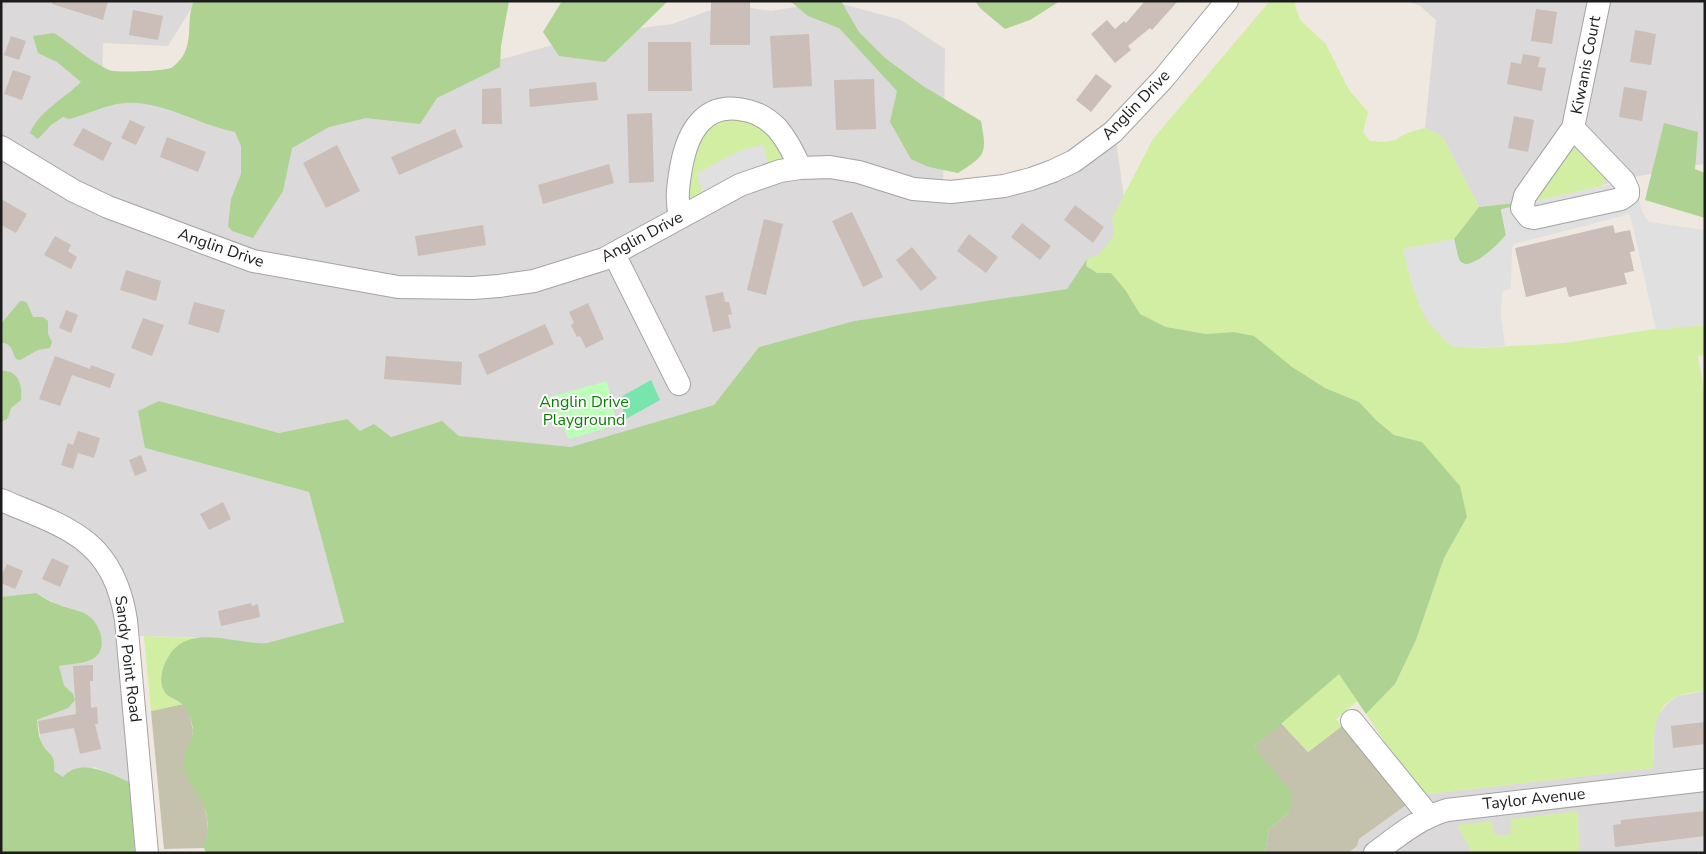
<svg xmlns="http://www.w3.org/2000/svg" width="1706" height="854" font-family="'Nunito Sans',sans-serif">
<rect width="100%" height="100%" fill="#efe8e1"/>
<!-- residential -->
<path fill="#dbd9d9" d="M1 1H196L168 46 103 43 102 81 395 89 588 35 672 24 727 4 771 11 831 1 901 20 945 49 943 188 955 192 1081 154 1113 119 1127 220 1122 281 854 321 759 347 714 405 571 448 459 436 442 421 391 437 360 431 346 419 279 433 159 401 145 448 309 492 344 622 267 643 255 644 210 638 116 635 129 782 95 767 63 777 54 771 55 763 41 742 37 720 63 710 73 694 64 685 59 666 95 657 100 650 102 638 91 618 79 611 57 604 36 593 1 597Z
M1403 1H1705L1703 164 1634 177 1515 206V203L1479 207 1442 136 1425 128 1436 20 1419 5Z
M1705 691V853H1348L1357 846 1359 839 1420 795 1654 768V728L1658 715 1669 702 1678 696Z"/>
<!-- construction -->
<path fill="#c4c1ac" d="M183 704 189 713 193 730 192 742 186 751V773L204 805 207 819 208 832 204 848 164 849 151 711Z
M1281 723 1308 752 1342 726 1409 803 1359 839 1357 846 1348 853H1265L1269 829 1290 812 1254 747Z"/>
<!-- grass -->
<path fill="#d1eea2" d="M1270 1H1296L1295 5 1300 20 1326 44 1349 90 1368 112 1363 132 1370 141 1385 142 1395 140 1407 133 1425 128 1442 136 1479 207 1454 239 1403 249 1412 284 1421 309 1429 323 1453 346 1481 348 1565 343 1648 330 1705 325V355L1698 356 1705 395V691C1696 692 1686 693 1678 696 1649 708 1654 743 1654 768L1420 795 1366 714 1395 684 1416 640 1444 558 1467 517 1422 442 1394 435 1377 421 1359 402 1325 388 1233 332 1206 334 1166 327 1140 314 1126 291 1086 266 1087 259 1098 255 1108 244 1114 233 1112 218 1153 139Z
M722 118 759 122 783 153C781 161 774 161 768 164L763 145 737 152 697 173 702 193 689 199 685 194 696 140Z
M1567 144 1601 167 1607 178 1602 186 1541 200H1536Z
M144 636 194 638C169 647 153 671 170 696 172 700 179 702 183 704L151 711Z
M1339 673 1357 701 1336 719 1342 726 1308 752 1281 723Z
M1578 811 1579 853H1472L1457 825 1492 821 1495 835H1510L1511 819Z"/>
<!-- forest -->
<path fill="#add292" d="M194 1H509L501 46 500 67 437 98 420 124 366 118 329 127 292 148 283 191 253 238 232 231 228 226 231 199 241 174V146L235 132C198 125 163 100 124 103 105 105 88 114 69 119L63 117 51 125 38 139 30 133C39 111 64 99 81 82L57 62 38 53 33 36 54 33C73 45 89 61 109 70 115 73 164 71 171 68 175 66 182 58 184 54 193 37 186 18 194 1Z
M562 1H668L605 62 559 56 543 32Z
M790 1H841L859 32 885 58 923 86 981 121C987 154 986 155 958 173L929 167 911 159 890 122 897 91 839 28 808 16Z
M975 1H1060L1030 20 1005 29 981 9Z
M1664 123 1698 132 1695 169 1705 173V218L1645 200Z
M1515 203V206L1501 210 1506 235C1499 243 1472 272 1461 262 1456 257 1456 246 1454 239L1479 207Z
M1087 259 1086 266 1097 273H1111L1126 291 1140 314 1166 327 1206 334 1233 332 1254 336 1292 367 1325 388 1359 402 1377 421 1394 435 1422 442 1460 486 1467 517 1444 558 1416 640 1395 684 1366 714 1339 674 1254 747 1292 793 1290 812 1269 829 1265 853H207C205 851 204 850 204 846 203 843 206 839 207 836 209 826 207 815 204 806 198 792 182 776 184 761 184 749 194 741 193 728 191 720 189 710 182 704 176 699 168 698 164 691 157 678 165 658 175 648 199 626 238 645 267 643L344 622 309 492 145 448 138 411 159 401 279 433 347 419 360 431 374 424 391 437 442 421 459 436 571 447 714 405 759 347 854 321 1067 289Z
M20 301H24L27 303 33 317H43L48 321V334L52 342 50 348 38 350 20 360 16 359C12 352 13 347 5 343H1V324Z
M1 370C4 371 7 371 10 372 21 377 22 389 21 400L11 408 8 418 2 422Z
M36 593C43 597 50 602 57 604 68 609 80 609 90 617 101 626 108 649 94 658 85 664 69 664 59 666L64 685 73 694 75 700 68 708 37 720C38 727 38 735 41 741 46 755 57 753 54 771L63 777C81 757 110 774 129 782L135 853 1 852V597Z"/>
<!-- park -->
<path fill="#bdfeb9" d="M607 381 617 425 569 439 549 397Z"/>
<!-- pitch -->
<path fill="#78e5ac" d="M651 380 660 400 626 419 619 398Z"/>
<!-- parking -->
<path fill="#e0e0e0" d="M763 144 768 164 739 172 702 193 697 173 737 152Z
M1633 179 1643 213 1649 222 1705 230V325L1656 330 1630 214 1514 244 1512 248 1511 289 1504 291 1502 295 1501 315 1505 346 1467 348 1453 346 1446 342 1429 323 1421 309 1412 284 1403 249 1454 239 1459 260 1463 264H1469L1481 258 1495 247 1506 235 1501 209Z"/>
<!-- building -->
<path fill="#cbbdb7" d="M52 1H108L103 20 52 4Z
M711 1H750V45H710Z
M1145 1H1178L1152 30 1150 28 1128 46 1131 50 1115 63 1091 34 1107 20 1115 29 1124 21 1126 23Z
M1536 9 1557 12 1552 44 1531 41Z
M133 10 163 16 158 40 129 35Z
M1635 30 1656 34 1651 65 1630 62Z
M809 34 812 86 773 88 770 36Z
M11 36 26 41 19 60 4 55Z
M648 42H691L692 91H648Z
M1523 54 1540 57 1538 67 1546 68 1542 91 1507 84 1511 62 1521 64Z
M13 70 31 76 22 100 4 94Z
M1096 74 1112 86 1091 112 1076 100Z
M874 79 876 129 836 130 834 80Z
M596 82 598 100 530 107 529 89Z
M1624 87 1647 91 1642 121 1619 117Z
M501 88 502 124H482V89Z
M652 113 654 182 629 183 627 114Z
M1514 116 1534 120 1528 152 1508 148Z
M130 120 145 127 136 145 121 138Z
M83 128 112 143 103 161 73 145Z
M455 129 463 147 399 175 391 157Z
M167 137 206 152 198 172 160 157Z
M337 145 360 191 326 208 303 163Z
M609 164 614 183 543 204 538 185Z
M1 199 27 214 16 233 1 225Z
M1075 205 1104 227 1093 243 1064 220Z
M852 212 883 277 863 287 832 221Z
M764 219 783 224 766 295 747 290Z
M1022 223 1051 246 1040 260 1011 237Z
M483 225 486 245 418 256 415 236Z
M1613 225 1615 233 1630 230 1635 251 1630 252 1634 271 1624 273 1627 284 1569 297 1566 287 1526 297 1515 248Z
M969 234 998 257 986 273 957 251Z
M55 236 71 245 68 251 77 257 71 269 44 255Z
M912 247 937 278 921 291 896 260Z
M126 270 161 281 156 301 120 290Z
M723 292 725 302H729L732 314 728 315 731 328 713 332 705 296Z
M194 302 225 310 219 333 188 324Z
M588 303 604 339 586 348 580 336 577 337 571 325 574 323 569 312Z
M66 310 78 315 71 333 59 328Z
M143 318 164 325 152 356 131 348Z
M545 324 554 344 487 375 478 355Z
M55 356 90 369 91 365 115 374 110 388 72 375 60 406 39 399Z
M386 356 462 362 461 385 384 379Z
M78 431 100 438 94 458 78 453 73 469 61 465 68 443 73 445Z
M141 455 147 471 135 476 129 460Z
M223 502 231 519 209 530 200 514Z
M52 558 69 566 60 587 42 579Z
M7 564 23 571 15 589 1 583V577Z
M251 603 252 606 258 604 260 617 221 626 218 611Z
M93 665V681H90L91 708 97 707 98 724H95L101 749 80 754 74 728 40 734 38 721 76 714 73 666Z
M1705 722V744L1673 748 1671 726Z
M1705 811V836L1615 847 1613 825 1621 824V820Z"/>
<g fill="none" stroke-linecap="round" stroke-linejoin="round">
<!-- minor casing -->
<g stroke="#a3a3a3" stroke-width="24">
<path id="minor" d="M1573 128 1624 181 1628 190V194L1621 199 1534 218 1529 217 1522 208 1525 196 1573 128 1599 1
M1 147 74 191 108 207 253 261 398 287 473 288 499 286 534 281 604 259 740 185 780 171 800 168 830 167 859 172 913 189 951 192 1004 186 1031 179 1053 171 1074 161 1113 132 1163 79 1227 1
M680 217C676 200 678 186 681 168 687 134 703 101 744 110 757 112 768 119 777 128 787 140 794 153 800 168
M614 254 679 384
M1 500C68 528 113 539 126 620L147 853
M1352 721 1429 816
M1375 853C1398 836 1419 818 1447 810L1705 780"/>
</g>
<!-- minor -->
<use href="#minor" stroke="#fff" stroke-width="22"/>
</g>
<g text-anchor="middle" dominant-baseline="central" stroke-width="4" stroke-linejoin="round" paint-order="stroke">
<!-- street labels -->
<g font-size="16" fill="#1c1c1c" stroke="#fff">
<text transform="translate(1586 65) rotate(-79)">Kiwanis Court</text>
<text transform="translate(1136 105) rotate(-46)">Anglin Drive</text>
<text transform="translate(642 237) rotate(-28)">Anglin Drive</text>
<text transform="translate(221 248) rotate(19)">Anglin Drive</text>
<text transform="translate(128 659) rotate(83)">Sandy Point Road</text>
<text transform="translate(1534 799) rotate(-6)">Taylor Avenue</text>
</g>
<!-- park labels -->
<g font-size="16" fill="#098202" stroke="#fff">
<text x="584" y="402">Anglin Drive<tspan x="584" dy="18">Playground</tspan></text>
</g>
</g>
<!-- border -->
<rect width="1706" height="854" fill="none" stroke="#1c1c1c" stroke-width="5"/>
</svg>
